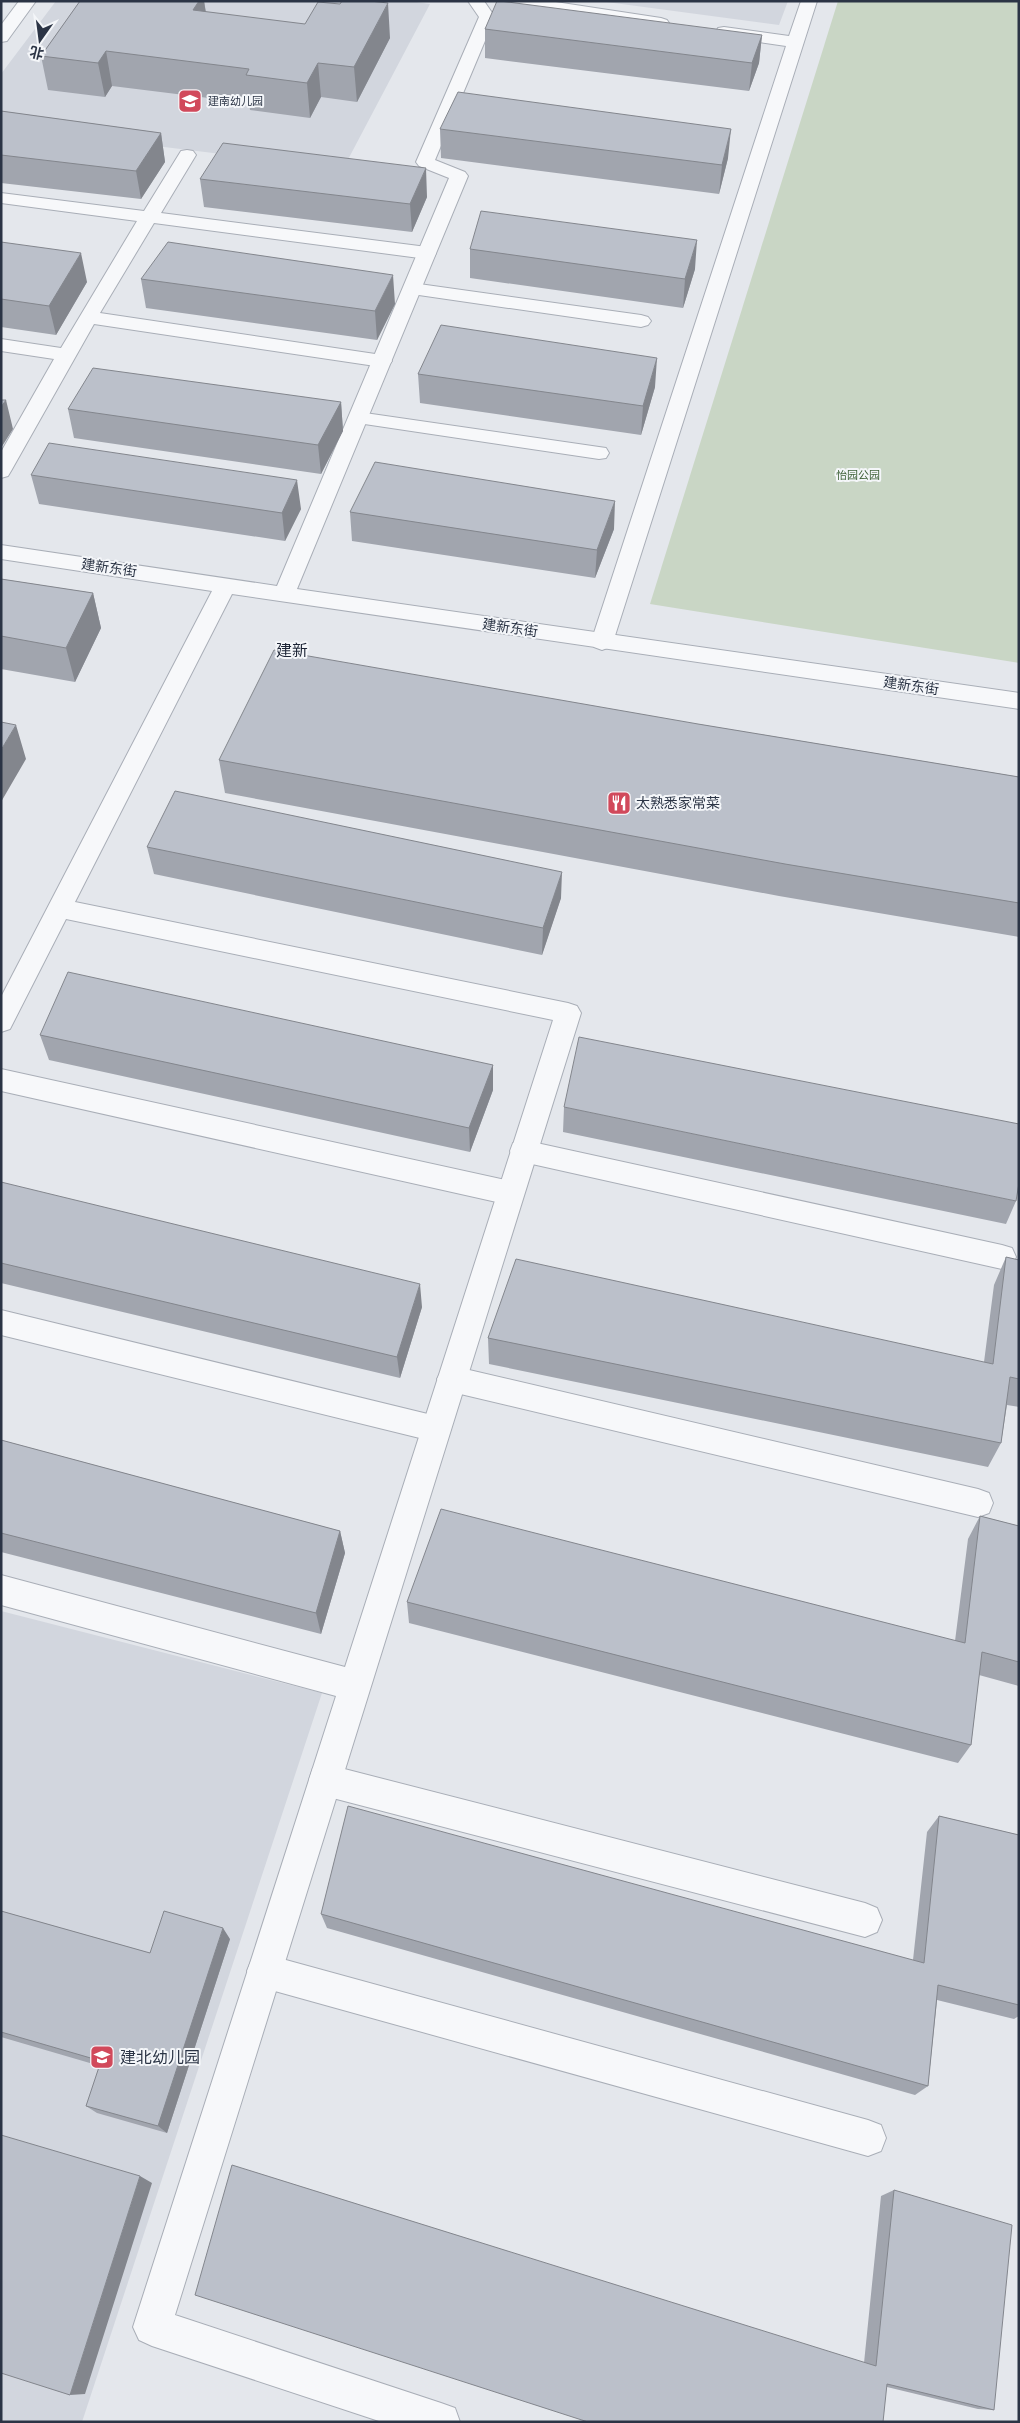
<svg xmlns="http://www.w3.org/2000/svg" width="1020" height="2423" font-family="Figtree,'Noto Sans SC',sans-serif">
<rect width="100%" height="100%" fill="#e4e7ec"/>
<!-- built -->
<path fill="#d2d6de" d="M56 1H409L430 4 343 169 1 127V74Z
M599 1H788L779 25Z
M1 1611 322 1693 82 2422H1Z"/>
<!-- green -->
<path fill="#c9d6c5" d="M838 1H1019V663L650 604Z"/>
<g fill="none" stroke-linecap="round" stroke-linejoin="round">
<!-- service casing -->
<g stroke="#a9aeb7" stroke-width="2">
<path id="service" d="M507 1H549L661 18 667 20 669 23 667 26 661 28 515 6Z
M801 1H817L613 642 610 647 602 650 594 647 591 642 786 46 724 37 718 36 716 32 718 28 724 27 789 36Z
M187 150 193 151 196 155 161 213 427 247 434 249 436 253 434 257 427 259 154 223 100 313 382 355 389 357 392 361 389 365 382 367 94 324 11 471 8 476 1 478V452L54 359 1 351V339L61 348 137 221 1 203V193L144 211 181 151Z
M412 283 641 315 648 317 651 321 648 325 641 327 405 293 403 289 405 285Z
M358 412 599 447 606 448 609 453 606 458 599 459 351 422 348 418 351 414Z
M1 1069 510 1181 520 1185 524 1193 520 1201 510 1205 1 1091Z
M523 1140 1002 1245 1012 1248 1016 1257 1012 1266 1002 1269 523 1162 513 1159 510 1151 513 1143Z
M1 1310 436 1416 446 1420 451 1429 446 1438 436 1442 1 1335Z
M452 1366 978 1489 989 1493 993 1503 989 1513 978 1517 452 1392 442 1388 437 1379 442 1370Z
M325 1764 865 1903 877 1908 882 1920 877 1932 865 1937 325 1796 313 1792 309 1780 313 1768Z
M264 1954 868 2120 881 2125 886 2138 881 2151 868 2156 264 1988 252 1983 247 1971 252 1959Z"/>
</g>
<!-- minor casing -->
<g stroke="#a9aeb7" stroke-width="2">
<path id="minor" d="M19 1H36L7 41 1 42V25Z
M468 1H484L495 17 435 160 465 172 468 176 297 589 1019 693V709L232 594 75 902 568 1003 577 1006 581 1013 175 2315 441 2403 455 2408 460 2422H382L152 2346 139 2340 133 2327 336 1696 1 1605V1575L345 1667 553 1020 66 919 10 1029 1 1032V997L212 591 1 559V545L277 586 449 178 419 166 416 162 479 17Z"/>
</g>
<!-- service -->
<use href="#service" fill="#f7f8fa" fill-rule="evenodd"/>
<!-- minor -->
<use href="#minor" fill="#f7f8fa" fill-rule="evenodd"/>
</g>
<!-- wall -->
<path fill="#a1a5ae" d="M80 1H204L206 12 390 38 357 102 321 97 310 118 250 110 249 103 112 86 105 97 48 90 41 56Z
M485 29 762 35 759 63 749 91 485 58Z
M1 111 161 133 165 162 141 199 1 183Z
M440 129 728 158 719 194 441 158Z
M200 179 427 197 412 232 204 207Z
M1 242 87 282 56 335 1 327Z
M470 249 695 269 683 308 470 278Z
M141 279 395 304 377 340 146 308Z
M418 374 655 387 641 435 420 403Z
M341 402 343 431 321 474 74 438 68 409Z
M31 475 301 509 285 541 39 504Z
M350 512 614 529 595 578 352 541Z
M1 579 93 593 101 628 75 682 1 669Z
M698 724 1019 777V937L779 896 225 793 219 760Z
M147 847 561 898 542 955 154 874Z
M40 1035 493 1065V1090L470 1152 49 1060Z
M564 1107 1016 1201 1006 1224 563 1132Z
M1 1182 422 1307 400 1378 1 1283Z
M1006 1257 1019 1260V1407L1007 1405 1001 1443 988 1467 489 1364 488 1338 984 1362 994 1285Z
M1 1440 340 1531 345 1553 321 1634 1 1552Z
M980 1516 1019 1526V1686L979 1675 971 1745 958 1763 409 1623 407 1602 955 1641 968 1539Z
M939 1816 1019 1835V2016L1014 2019 937 2000 928 2086 915 2095 327 1928 321 1914 913 1960 927 1832Z
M1 1911 150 1953 230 1939 167 2133 97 2113 86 2106 100 2066 1 2037Z
M894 2190 994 2410 978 2409 887 2387 864 2363 881 2196Z"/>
<!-- shaded-wall -->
<path fill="#83868d" d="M199 1H204L208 28 193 10Z
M388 3 390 38 357 102 354 67Z
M762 35 759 63 749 91 752 63Z
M106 51 112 86 105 97 98 63Z
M318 63 321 97 310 118 307 83Z
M731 129 728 158 719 194 722 165Z
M161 133 165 162 141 199 136 171Z
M426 168 427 197 412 232 410 204Z
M697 240 695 269 683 308 685 279Z
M81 253 87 282 56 335 49 306Z
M393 275 395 304 377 340 375 311Z
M657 358 655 387 641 435 643 406Z
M6 400 13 429 1 448V407Z
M341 402 343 431 321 474 318 445Z
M297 480 301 509 285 541 282 513Z
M615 501 614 529 595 578 597 550Z
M93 593 101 628 75 682 66 648Z
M16 725 26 759 1 802V750Z
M562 872 561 898 542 955 543 928Z
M493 1065V1090L470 1152 469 1128Z
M420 1284 422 1307 400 1378 397 1357Z
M340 1531 345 1553 321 1634 316 1613Z
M223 1928 230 1939 167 2133 158 2126Z
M140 2176 152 2183 85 2394 70 2395Z"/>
<!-- building -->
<path fill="#bbc0ca" stroke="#83868d" d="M80 1H199L193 10 305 24 318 2 340 4 342 1H370L388 3 354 67 318 63 307 83 246 75 249 69 106 51 98 63 41 56Z
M497 1H500L762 35 752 63 485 29Z
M458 92 731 129 722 165 440 129Z
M1 111 161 133 136 171 1 155Z
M223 143 426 168 410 204 200 179Z
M481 211 697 240 685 279 470 249Z
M1 242 81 253 49 306 1 299Z
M168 242 393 275 375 311 141 279Z
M441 325 657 358 643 406 418 374Z
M93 368 341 402 318 445 68 409Z
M1 400H6L1 407Z
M49 443 297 480 282 513 31 475Z
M375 462 615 501 597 550 350 512Z
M1 579 93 593 66 648 1 636Z
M274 650 698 724 1019 777V903L785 864 219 760Z
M1 722 16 725 1 750Z
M175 791 562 872 543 928 147 847Z
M68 972 493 1065 469 1128 40 1035Z
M579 1037 1019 1124V1183L1016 1201 564 1107Z
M1 1182 420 1284 397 1357 1 1263Z
M1006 1257 1019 1260V1379L1010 1377 1001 1443 488 1338 516 1259 993 1364Z
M1 1440 340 1531 316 1613 1 1533Z
M441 1509 965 1643 980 1516 1019 1526V1662L982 1652 971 1745 407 1602Z
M348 1806 924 1963 939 1816 1019 1835V2005L938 1985 928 2086 321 1914Z
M1 1911 150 1953 164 1911 223 1928 158 2126 86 2106 101 2061 1 2032Z
M1 2135 140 2176 70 2395 1 2373Z
M232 2165 876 2366 894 2190 1012 2225 994 2410 887 2384 883 2422H588L195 2295Z"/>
<!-- icons -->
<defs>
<g id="school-square" transform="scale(1.25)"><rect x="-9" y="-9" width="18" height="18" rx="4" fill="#d1495b" stroke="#f4f6f9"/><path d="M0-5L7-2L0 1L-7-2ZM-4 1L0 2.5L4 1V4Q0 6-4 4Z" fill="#fff"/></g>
<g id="restaurant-square" transform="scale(1.25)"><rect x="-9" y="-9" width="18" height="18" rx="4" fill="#d1495b" stroke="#f4f6f9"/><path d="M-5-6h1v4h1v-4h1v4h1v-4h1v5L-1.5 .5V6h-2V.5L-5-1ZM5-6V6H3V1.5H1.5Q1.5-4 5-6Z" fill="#fff"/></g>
</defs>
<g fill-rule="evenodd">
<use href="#school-square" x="190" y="101"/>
<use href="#restaurant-square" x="619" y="803"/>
<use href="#school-square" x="102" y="2057"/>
</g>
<g text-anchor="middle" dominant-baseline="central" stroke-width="4" stroke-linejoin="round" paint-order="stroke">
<!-- far-poi labels -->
<g font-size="11" fill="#2b3445" stroke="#f4f6f9" text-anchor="start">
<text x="208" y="101">建南幼儿园</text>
</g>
<!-- far-park labels -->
<g font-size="11" fill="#3f6138" stroke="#f4f6f9">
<text x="858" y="475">怡园公园</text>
</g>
<!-- street labels -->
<g font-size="14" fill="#2b3445" stroke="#f4f6f9">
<text transform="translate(109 568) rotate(8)">建新东街</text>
<text transform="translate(510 628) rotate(8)">建新东街</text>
<text transform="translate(911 686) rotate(8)">建新东街</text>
</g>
<!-- poi labels -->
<g font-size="14" fill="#2b3445" stroke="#f4f6f9" text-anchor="start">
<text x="636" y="803">太熟悉家常菜</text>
</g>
<!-- quarter labels -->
<g font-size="16" fill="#1d2536" stroke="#f4f6f9">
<text x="292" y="650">建新</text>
</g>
<!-- near-poi labels -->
<g font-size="16" fill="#2b3445" stroke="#f4f6f9" text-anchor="start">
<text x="120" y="2057">建北幼儿园</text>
</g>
</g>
<!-- border -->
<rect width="1020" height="2423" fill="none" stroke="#2b3445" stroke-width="5"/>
<!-- north arrow -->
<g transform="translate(40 40) rotate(194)" stroke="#f4f6f9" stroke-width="4" paint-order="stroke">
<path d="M0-4L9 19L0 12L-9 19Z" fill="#2b3445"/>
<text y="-8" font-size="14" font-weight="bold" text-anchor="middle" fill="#2b3445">北</text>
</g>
</svg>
